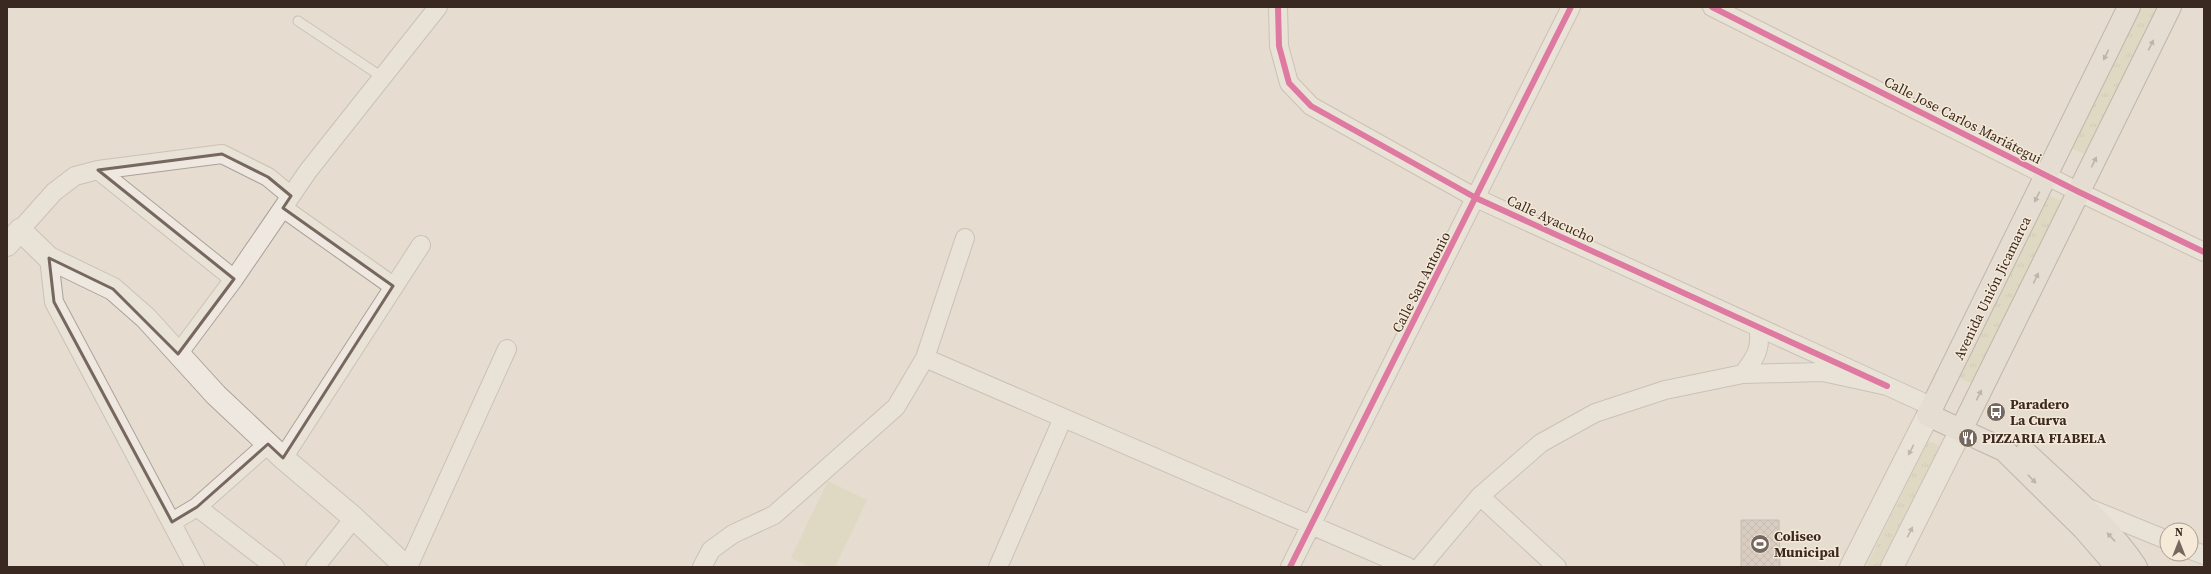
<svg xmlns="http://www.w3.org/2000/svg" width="2211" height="574" font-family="'Source Serif 4',serif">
<defs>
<pattern id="grass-tufts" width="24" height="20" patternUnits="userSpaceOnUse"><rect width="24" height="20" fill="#d8d3b3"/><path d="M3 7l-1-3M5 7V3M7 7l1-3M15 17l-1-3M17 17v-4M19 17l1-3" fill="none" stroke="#bab59a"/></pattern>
<pattern id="building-cross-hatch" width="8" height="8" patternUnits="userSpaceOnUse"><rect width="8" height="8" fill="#c9bab1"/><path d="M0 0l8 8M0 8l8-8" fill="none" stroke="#a49790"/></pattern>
</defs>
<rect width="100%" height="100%" fill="#e6dcd0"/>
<!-- grass -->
<path fill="url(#grass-tufts)" d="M2140 7H2159L2084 154 2069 147Z
M2049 195 2064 203 1972 384 1957 377Z
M1928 441 1940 446 1880 567H1866Z"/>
<!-- garden -->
<path fill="#d8d3b3" d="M828 481 867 500 835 567H810L791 558Z"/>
<!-- building -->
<path fill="url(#building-cross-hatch)" stroke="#a6988f" d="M1741 520H1779L1780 567H1741Z"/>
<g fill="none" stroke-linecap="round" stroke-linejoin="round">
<!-- service casing -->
<g stroke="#aba298" stroke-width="11">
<path id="service" d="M298 21 382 77"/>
</g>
<!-- minor casing -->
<g stroke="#aba298" stroke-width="20">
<path id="minor" d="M1278 7 1279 46 1289 83 1311 106 1476 198 1887 386
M1712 7 2079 192 2204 252
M98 170 234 279
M283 208 393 286
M20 230 54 192 75 176 98 170 222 154 268 177 291 196
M49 258 54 302 195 567
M178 354 234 279 308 171 438 7
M925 358 1408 567
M1743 374C1756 357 1762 348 1758 327
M283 458 421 245
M1480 496 1557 567
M197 507 275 567
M2086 507 2167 540
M172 522 197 507 268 444
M2191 550 2204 555
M315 567 354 518
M408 567 507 349
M702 567 711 550 733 534 774 515 896 407 925 358 965 238
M998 567 1063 418
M1290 567 1571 7
M1420 567 1480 496 1541 443 1595 413 1665 390 1743 374 1823 372 1887 386 1933 407"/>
</g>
<!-- tertiary casing -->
<g stroke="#aba298" stroke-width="24">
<path id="tertiary" d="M7 245 20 230 49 258 113 289 146 318 216 395 283 458 354 518 406 567
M1851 567 1928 415
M1892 567 1961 430"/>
</g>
<!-- primary casing -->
<g stroke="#918780" stroke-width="24">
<path id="primary" d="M1961 430 2170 7
M2026 453C2061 486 2110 527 2136 567
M2117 567 2084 529 2004 450 1928 415 2129 7"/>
</g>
<!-- service -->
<use href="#service" stroke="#eee8e1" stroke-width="9"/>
<!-- minor -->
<use href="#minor" stroke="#eee8e1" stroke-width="18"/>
<!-- tertiary -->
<use href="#tertiary" stroke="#eee8e1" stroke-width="22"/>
<!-- primary -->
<use href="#primary" stroke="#e4ddd3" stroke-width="22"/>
<!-- cycleway casing -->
<g stroke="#f5e9d8" stroke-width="8">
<path id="cycleway" d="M1278 7 1279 46 1289 83 1311 106 1476 198 1887 386
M1712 7 2079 192 2204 252
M1290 567 1571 7"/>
</g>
<!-- cycleway -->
<use href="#cycleway" stroke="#d6006c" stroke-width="6"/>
</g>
<!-- one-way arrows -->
<defs><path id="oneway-solid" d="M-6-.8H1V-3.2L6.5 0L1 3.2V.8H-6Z"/></defs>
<g fill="#8f837a">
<use href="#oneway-solid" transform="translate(2151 45) rotate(-64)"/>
<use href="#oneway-solid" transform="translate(2106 55) rotate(116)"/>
<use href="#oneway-solid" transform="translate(2094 162) rotate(-64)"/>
<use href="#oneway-solid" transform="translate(2037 197) rotate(116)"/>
<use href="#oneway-solid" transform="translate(2036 278) rotate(-64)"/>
<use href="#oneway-solid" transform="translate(1979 395) rotate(-64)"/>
<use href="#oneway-solid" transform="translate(2032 479) rotate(46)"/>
<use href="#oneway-solid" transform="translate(2111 537) rotate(-133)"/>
</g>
<g fill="#948880">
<use href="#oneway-solid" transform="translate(1911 450) rotate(117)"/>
<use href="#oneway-solid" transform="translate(1910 532) rotate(-63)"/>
</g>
<!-- marked area -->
<path d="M0 0H2211V574H0ZM222 154 268 177 291 196 283 208 393 286 283 458 268 444 197 507 172 522 54 302 49 258 113 289 178 354 234 279 98 170Z" fill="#e6dcd0" fill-opacity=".55" fill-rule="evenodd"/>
<path fill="none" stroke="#76685e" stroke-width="3" stroke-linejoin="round" d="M222 154 268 177 291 196 283 208 393 286 283 458 268 444 197 507 172 522 54 302 49 258 113 289 178 354 234 279 98 170Z"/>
<!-- icons -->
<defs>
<g id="bus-disc" transform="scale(1)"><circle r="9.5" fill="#76685e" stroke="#f5e9d8"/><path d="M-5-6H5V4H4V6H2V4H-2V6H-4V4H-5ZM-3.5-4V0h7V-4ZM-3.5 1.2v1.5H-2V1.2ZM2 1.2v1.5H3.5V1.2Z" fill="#fff"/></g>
<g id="restaurant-disc" transform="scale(1)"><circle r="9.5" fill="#76685e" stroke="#f5e9d8"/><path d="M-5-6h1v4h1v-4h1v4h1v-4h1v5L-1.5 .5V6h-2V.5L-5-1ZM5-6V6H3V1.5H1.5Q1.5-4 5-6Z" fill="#fff"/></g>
<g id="stadium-disc" transform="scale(1)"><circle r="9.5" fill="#76685e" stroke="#f5e9d8"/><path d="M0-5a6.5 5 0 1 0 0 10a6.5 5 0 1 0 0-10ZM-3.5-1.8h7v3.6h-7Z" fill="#fff"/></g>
</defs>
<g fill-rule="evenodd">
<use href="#bus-disc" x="1996" y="412"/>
<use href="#restaurant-disc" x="1968" y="438"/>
<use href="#stadium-disc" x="1760" y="544"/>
</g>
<g text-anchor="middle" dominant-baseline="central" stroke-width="3" stroke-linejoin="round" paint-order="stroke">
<!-- street labels -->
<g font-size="14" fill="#3a2920" stroke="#f5e9d8">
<text transform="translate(1963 120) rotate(27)">Calle Jose Carlos Mariátegui</text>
<text transform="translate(1551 219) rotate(25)">Calle Ayacucho</text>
<text transform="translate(1421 282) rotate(-63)">Calle San Antonio</text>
<text transform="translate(1992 288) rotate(-64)">Avenida Unión Jicamarca</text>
</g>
<!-- poi labels -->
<g font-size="14" font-weight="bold" fill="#3a2920" stroke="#f5e9d8" text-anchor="start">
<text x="2010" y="404">Paradero<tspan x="2010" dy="16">La Curva</tspan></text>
<text x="1982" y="438">PIZZARIA FIABELA</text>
<text x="1774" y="536">Coliseo<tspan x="1774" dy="16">Municipal</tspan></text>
</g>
</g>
<!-- border -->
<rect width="2211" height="574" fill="none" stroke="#3a2920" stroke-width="16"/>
<!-- north arrow -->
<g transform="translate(2179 542)"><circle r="19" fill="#f5e9d8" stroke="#aa9c8e"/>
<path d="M0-3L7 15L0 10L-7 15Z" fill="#76685e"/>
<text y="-6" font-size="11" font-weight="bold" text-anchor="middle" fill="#3a2920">N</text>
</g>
</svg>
